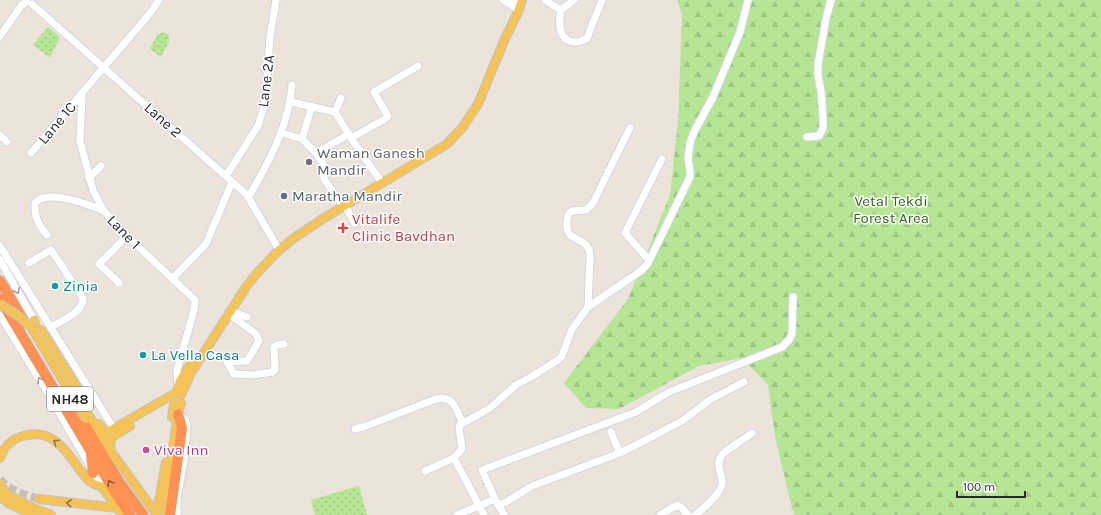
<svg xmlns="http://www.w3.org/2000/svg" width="1101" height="515" font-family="Karla,sans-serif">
<defs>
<pattern id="forest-firs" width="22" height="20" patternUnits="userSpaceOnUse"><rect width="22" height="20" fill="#b7e596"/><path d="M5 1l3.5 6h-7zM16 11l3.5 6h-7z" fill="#9ec581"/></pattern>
<pattern id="park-dots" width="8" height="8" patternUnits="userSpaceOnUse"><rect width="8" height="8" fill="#b7e596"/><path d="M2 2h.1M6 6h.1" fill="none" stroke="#9ec581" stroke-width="1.8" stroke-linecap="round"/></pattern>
</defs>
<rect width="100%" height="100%" fill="#ece4db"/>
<!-- forest -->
<path fill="url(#forest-firs)" d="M677 0H1101V515H794L787 488 775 436 768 385 742 358 699 366 619 409 586 408 564 383 628 299 670 195 678 122 682 14Z"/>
<!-- park -->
<path fill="url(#park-dots)" d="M48 27 60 37 50 58 33 45Z
M163 32 169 35V42L161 57 150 49 157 35Z
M359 486 367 515H315L311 500Z"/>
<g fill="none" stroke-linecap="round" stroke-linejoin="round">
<!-- major-tunnel -->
<path stroke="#c5bfb8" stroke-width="8" stroke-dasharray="8 4" stroke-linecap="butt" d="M0 479C9 491 26 495 39 499"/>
<!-- minor casing -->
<g stroke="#d1d6e3" stroke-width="9">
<path id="minor" d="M159 0 151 12 82 93 80 141 93 190 104 211 127 236 195 300 194 310 177 370 178 383
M503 0 519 10
M513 0 514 1 518 0
M545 0 561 10
M574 0 561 10C560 15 559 21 560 26 561 42 575 46 587 38L602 0
M32 4 247 195 279 250
M0 36 21 6 26 2
M291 102 335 112 351 138 380 180
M335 112 341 98
M282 133 302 139 316 153 325 167 324 179 341 203
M0 135 7 142
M807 137 819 136 823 128V118L821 91 818 76V64L826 19 831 0
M351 138 385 119 388 116 374 92 418 66
M302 139 312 106
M31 153 82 93
M316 153 349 134
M226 176 258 126 265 103 270 37 276 0
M89 178 101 166
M251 193C270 160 289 124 292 85
M345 206 355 223
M47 235C38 225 34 216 35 203 47 188 90 205 104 211
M0 246 116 432
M0 260 34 320
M649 260 625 233 662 159
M29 263 51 250 83 298C84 312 61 321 51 327
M172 279 206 244 232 182
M119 283 99 264 127 236
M588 307 590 257C590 252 589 248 586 245 577 236 565 239 567 222 567 217 568 213 572 211L586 210 593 203 630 128
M231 311 247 317
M229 314 256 334 259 341 247 361 227 362 234 374 252 375 273 372 275 369 274 347 277 345 284 344
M0 315 49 395 102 487
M355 429 366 426 436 399C454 395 456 410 463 423
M611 432 620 453
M454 458 462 449 459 427 460 425 490 408 516 385 531 377 558 360 562 356 572 329 588 307 642 270 648 263 690 177V171L688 159 690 143 694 132 713 97 740 32 748 0
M425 471 454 458 484 515
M495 499 482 470 636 412 669 392 782 347 789 340 792 334 793 297
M498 505 506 502 532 486 620 453 638 444 682 421 711 399 744 382
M177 515V499L184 459 187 425 185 419 178 414
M457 515 495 499 504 515
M660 515 677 505 682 508 688 515
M695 515C702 510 720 494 722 485 724 475 714 465 722 455 726 450 746 438 752 433"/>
</g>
<!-- major casing -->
<g stroke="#c3c3c3" stroke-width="10">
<path id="major" d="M34 320 36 329 41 337
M41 330 89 407
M176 394 180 381 189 366
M181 395 191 373 246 287 258 272 279 250 294 238 324 218 447 144 462 128 478 104 504 41 518 12 522 0
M81 403 112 453 157 515
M172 417 174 404
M99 424 105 432H108L172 395
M111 450 110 445 112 437 130 426
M0 458C4 447 11 439 23 436 59 426 70 461 89 481L94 484 102 487 122 515
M0 484 8 495 33 508 51 515
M0 496 8 503 32 515
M39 499 117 508
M159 501 166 462
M163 515 178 414 181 403"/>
</g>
<!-- highway casing -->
<g stroke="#c3c3c3" stroke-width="12">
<path id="highway" d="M0 281 25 323
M0 299 113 489 130 515
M76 410 119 482 143 515
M91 454 93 473
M170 515 182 428 178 414"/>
</g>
<!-- minor -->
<use href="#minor" stroke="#fff" stroke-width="7"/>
<!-- major -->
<use href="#major" stroke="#f4c459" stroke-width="8"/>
<!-- highway -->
<use href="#highway" stroke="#ff9154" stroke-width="10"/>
<!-- major-bridge casing -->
<g stroke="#c3c3c3" stroke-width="10" stroke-linecap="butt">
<path id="major-bridge" d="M0 304 20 317 31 327 86 419
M156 515 159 501"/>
</g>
<!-- major-bridge -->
<use href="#major-bridge" stroke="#f4c459" stroke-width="8"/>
</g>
<!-- one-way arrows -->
<defs><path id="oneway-chevron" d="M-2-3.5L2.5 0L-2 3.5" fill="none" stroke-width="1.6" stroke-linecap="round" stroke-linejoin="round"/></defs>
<g stroke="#9f9f9f">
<use href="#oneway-chevron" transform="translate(17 291) rotate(62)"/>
<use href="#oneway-chevron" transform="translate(40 380) rotate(-121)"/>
</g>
<g stroke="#8f7742">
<use href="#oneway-chevron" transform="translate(56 442) rotate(-146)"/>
<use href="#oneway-chevron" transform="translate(69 503) rotate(-174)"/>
</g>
<use stroke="#8a583d" href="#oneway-chevron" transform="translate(110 483) rotate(-121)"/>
<!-- markers -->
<circle fill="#6b7280" stroke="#fff" stroke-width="1.5" cx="309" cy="162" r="4"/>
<circle fill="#5c6f8a" stroke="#fff" stroke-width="1.5" cx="284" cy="196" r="4"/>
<path fill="#e0444e" stroke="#fff" stroke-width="1.5" d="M341 222h4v4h4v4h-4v4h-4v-4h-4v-4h4z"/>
<g fill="#0f9aa8" stroke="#fff" stroke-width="1.5">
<circle cx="55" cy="286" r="4"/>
<circle cx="143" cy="355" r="4"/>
</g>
<circle fill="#d1479c" stroke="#fff" stroke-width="1.5" cx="146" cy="450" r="4"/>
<g text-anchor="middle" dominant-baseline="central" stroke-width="3" stroke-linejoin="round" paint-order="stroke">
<!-- shield labels -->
<rect fill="#fff" stroke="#6a6a6a" stroke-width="1" x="47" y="387" width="46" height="24" rx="3"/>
<g font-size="14" font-weight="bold" fill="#2a2a2a">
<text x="70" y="399">NH48</text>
</g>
<!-- street labels -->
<g font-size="15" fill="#2a2a2a" stroke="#fff">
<text transform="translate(266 81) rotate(-83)">Lane 2A</text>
<text transform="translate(163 120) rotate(42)">Lane 2</text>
<text transform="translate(57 123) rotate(-50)">Lane 1C</text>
<text transform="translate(124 232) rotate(46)">Lane 1</text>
</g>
<!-- worship labels -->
<g font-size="15" fill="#5b616d" stroke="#fff" text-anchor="start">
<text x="317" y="153">Waman Ganesh<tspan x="317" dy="17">Mandir</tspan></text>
</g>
<!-- service labels -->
<g font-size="15" fill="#4e5e75" stroke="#fff" text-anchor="start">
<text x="292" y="196">Maratha Mandir</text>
</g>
<!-- park labels -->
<g font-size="15" fill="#2f6918" stroke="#fff">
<text x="891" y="201">Vetal Tekdi<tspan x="891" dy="17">Forest Area</tspan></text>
</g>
<!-- health labels -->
<g font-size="15" fill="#be3a42" stroke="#fff" text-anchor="start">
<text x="352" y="219">Vitalife<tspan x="352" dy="17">Clinic Bavdhan</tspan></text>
</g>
<!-- culture labels -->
<g font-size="15" fill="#0d838f" stroke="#fff" text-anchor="start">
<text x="63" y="286">Zinia</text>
<text x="151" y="355">La Vella Casa</text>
</g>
<!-- hotel labels -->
<g font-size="15" fill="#b23c85" stroke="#fff" text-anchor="start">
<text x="154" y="450">Viva Inn</text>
</g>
</g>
<!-- scale -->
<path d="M957 491v6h68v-6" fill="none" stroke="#2a2a2a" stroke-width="2"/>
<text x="963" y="491" font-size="12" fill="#2a2a2a" stroke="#ffffff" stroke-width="3" paint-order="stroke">100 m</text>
</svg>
